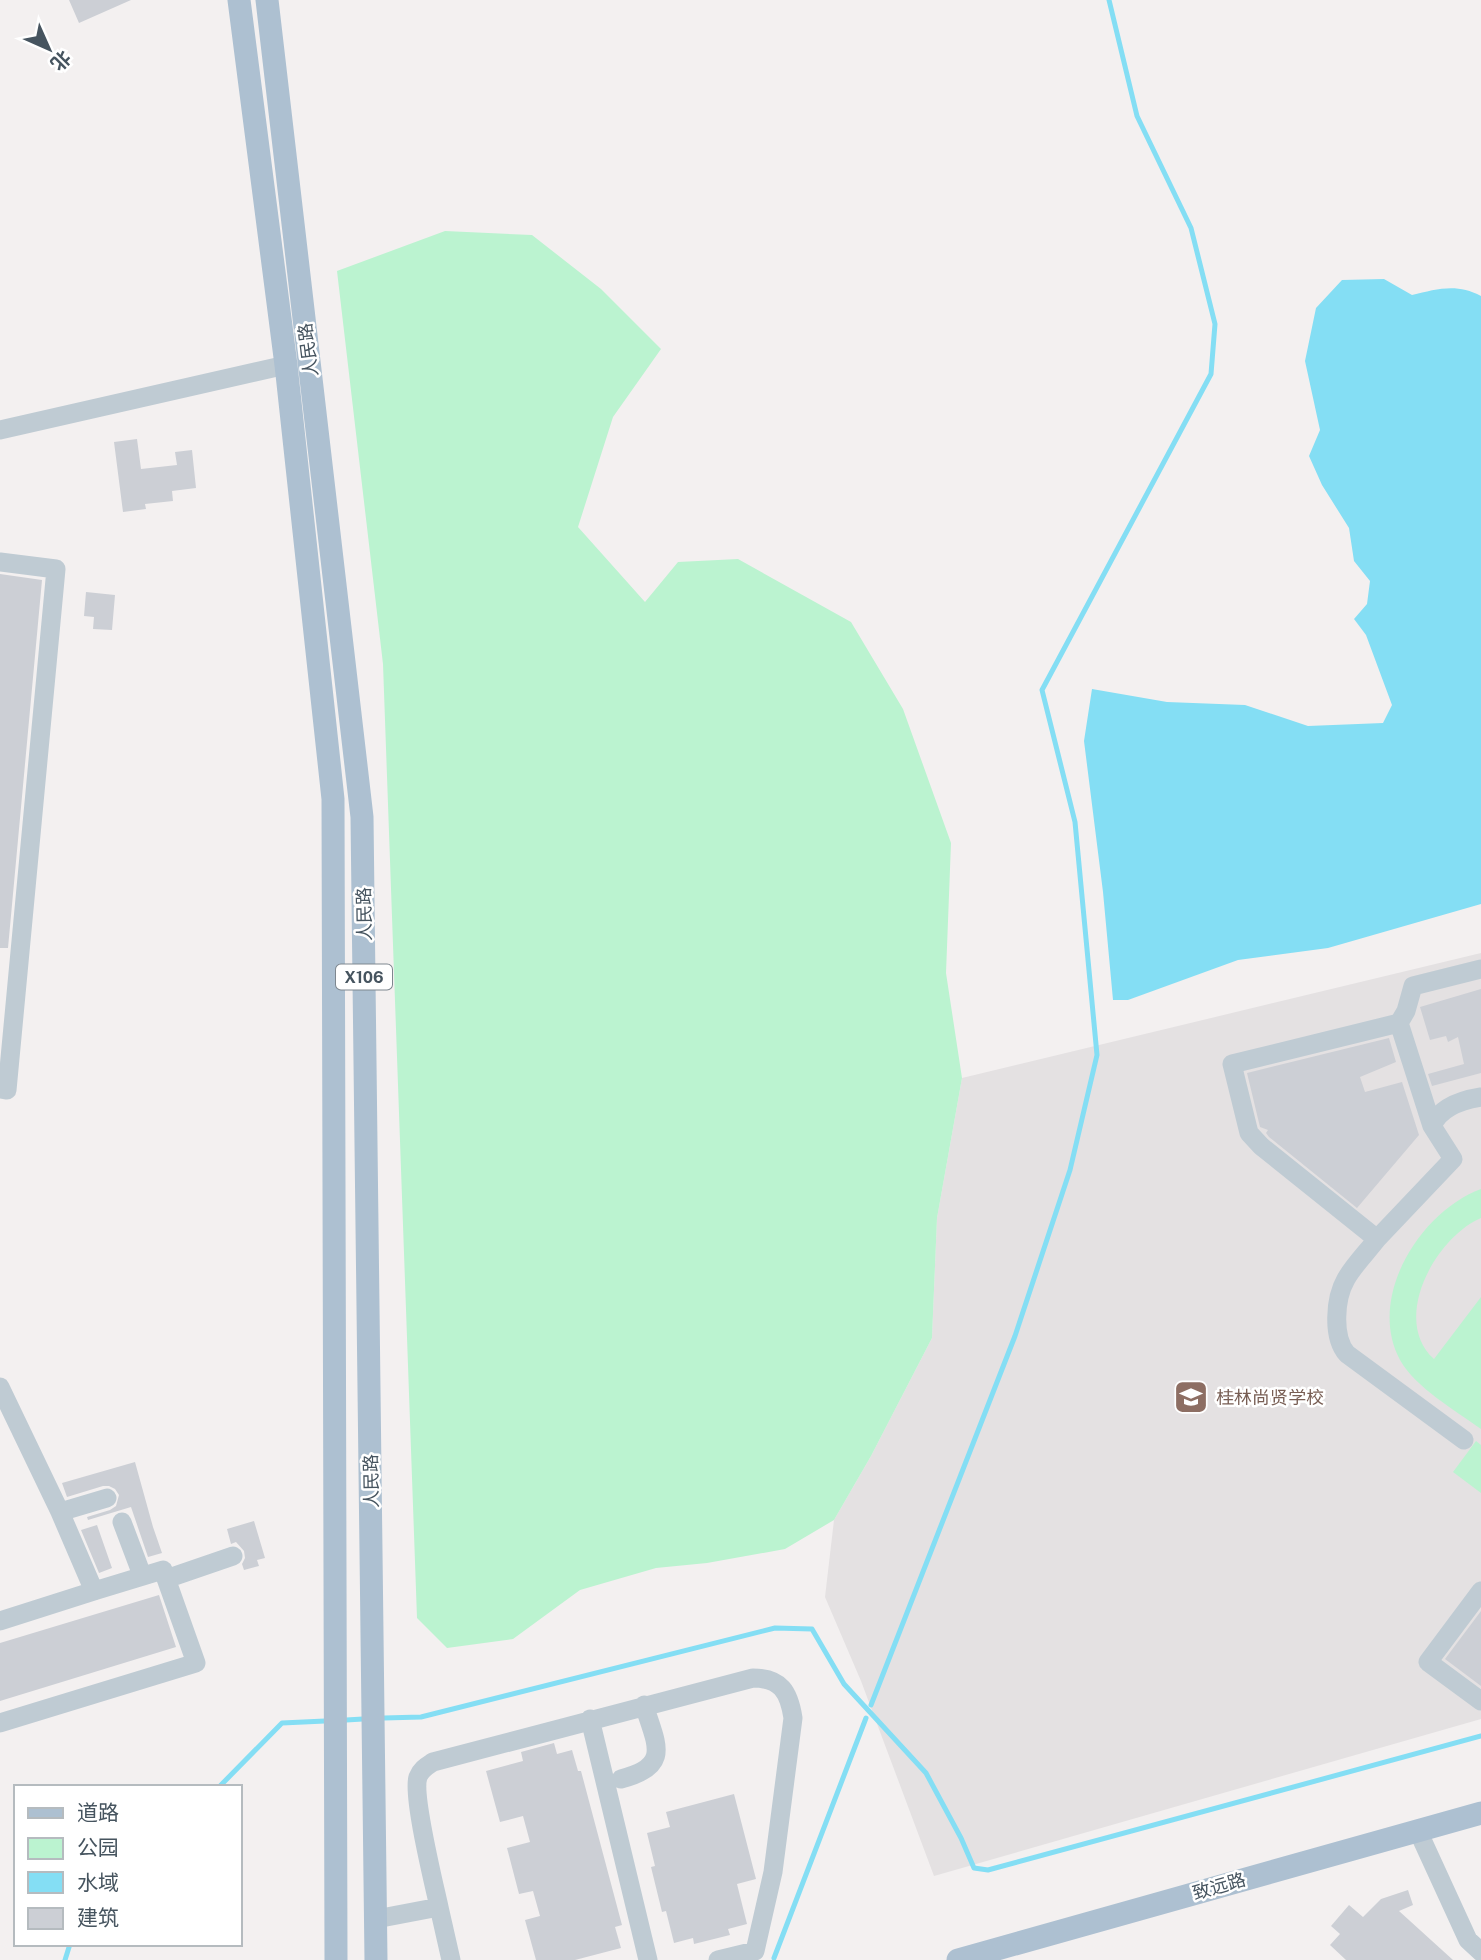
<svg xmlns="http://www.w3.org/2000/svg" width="1481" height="1960" font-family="'Public Sans','Noto Sans SC',sans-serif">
<rect width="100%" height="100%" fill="#f3f0f0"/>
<!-- education -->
<path fill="#e4e1e2" d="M1481 953V1719L934 1876 861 1681 825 1597 834 1520 871 1456 932 1338 937 1218 962 1078Z"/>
<!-- green -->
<path fill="#bbf3d0" d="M445 231 532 235 601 289 661 349 613 417 578 527 645 602 678 562 738 559 851 622 903 709 951 843 946 973 962 1078 937 1218 932 1338 871 1456 834 1520 785 1549 707 1563 656 1568 580 1590 513 1639 447 1648 417 1618 383 664 337 271Z
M1481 1189V1218C1436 1237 1390 1319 1434 1359L1481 1297V1429C1455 1410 1416 1388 1400 1360 1366 1297 1421 1211 1481 1189Z
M1476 1441 1481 1445V1493L1453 1472Z"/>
<!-- water -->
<path fill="#84def4" d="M1384 279 1412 295C1437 289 1457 283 1481 296V904L1328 948 1238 960 1128 1000H1113L1103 892 1084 741 1092 689 1167 702 1245 705 1308 726 1383 723 1392 705 1366 635 1354 619 1367 604 1370 581 1354 561 1349 528 1322 485 1309 456 1320 430 1305 361 1316 308 1342 280Z"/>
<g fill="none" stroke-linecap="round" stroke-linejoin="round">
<!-- stream -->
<path stroke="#84def4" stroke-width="5" d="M871 1705 1015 1336 1070 1170 1097 1055 1075 822 1042 690 1211 374 1215 324 1191 228 1137 116 1109 0
M384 1718 421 1717 775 1628 812 1629 844 1684 926 1773 961 1838 974 1868 988 1870 1481 1736
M346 1720 363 1719
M219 1787 282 1723 325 1721
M774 1958 866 1718
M65 1960 70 1944"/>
</g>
<!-- building -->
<path fill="#cccfd5" d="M69 0H131L79 23Z
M137 439 141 469 177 465 175 452 192 450 196 488 172 491 173 501 145 504 146 509 123 512 114 442Z
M0 574 42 580 8 948H0Z
M86 592 115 595 112 630 93 629 94 617 84 616Z
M1481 989V1073L1432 1086 1428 1074 1464 1064 1458 1037 1448 1042 1446 1036 1430 1040 1420 1007Z
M1389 1038 1396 1062 1360 1077 1365 1092 1402 1082 1419 1135 1357 1208 1269 1137 1266 1133 1268 1130 1260 1127 1247 1073Z
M135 1462 153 1527 162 1553 148 1557 131 1507 88 1520 87 1517 110 1510 116 1506 119 1495 115 1489 109 1486H103L67 1497 62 1483Z
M254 1521 265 1558 257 1560 259 1566 244 1570 242 1564 245 1558 244 1551 236 1542 231 1544 227 1529Z
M97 1525 112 1568 99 1573 81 1530Z
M159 1595 176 1647 0 1701V1643Z
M1481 1611V1686L1445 1659Z
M554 1743 557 1754 572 1750 578 1771H581L622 1925 615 1927 621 1948 575 1960H536L525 1920 540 1916 533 1891 519 1894 507 1848 530 1842 523 1816 500 1822 486 1771 523 1761 521 1752Z
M734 1794 756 1879 737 1884 747 1924 728 1929 730 1935 694 1944 693 1938 674 1943 666 1911 662 1912 651 1867 655 1866 647 1833 670 1827 666 1812Z
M1408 1890 1413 1905 1399 1911 1453 1960H1346L1330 1945 1340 1934 1331 1926 1349 1905 1363 1917 1381 1899Z"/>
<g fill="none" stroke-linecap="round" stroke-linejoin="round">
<!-- minor -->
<path stroke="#bfcbd3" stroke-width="19" d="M0 430 286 365
M0 562 56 569 7 1090 0 1089
M1481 969 1413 986 1406 1011 1399 1023 1232 1064 1249 1133 1261 1146 1377 1239 1453 1159 1432 1126C1440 1107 1462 1100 1481 1097
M1399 1023 1432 1126
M1377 1239C1367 1252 1354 1265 1346 1279 1335 1298 1332 1337 1347 1354L1464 1440
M0 1387 60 1512 94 1591 0 1621
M60 1512 107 1498
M122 1522 142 1575
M166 1579 233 1556
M1481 1591 1428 1662 1481 1701
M590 1719 648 1960
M0 1723 196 1663 163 1570 94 1591
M621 1779C672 1766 656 1744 644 1705
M1418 1831 1468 1940 1481 1952
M439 1907 451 1960
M376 1919 439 1907C434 1884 412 1795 418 1777 421 1769 427 1766 433 1762L753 1678C781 1678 789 1692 793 1718L773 1872 755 1951 718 1960"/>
<!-- major -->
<path stroke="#adc0d1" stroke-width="23" d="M239 0 286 365 333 799 336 1960
M267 0 362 817 376 1960
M958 1960 1481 1813"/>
</g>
<!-- icons -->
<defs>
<g id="school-square" transform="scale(1.75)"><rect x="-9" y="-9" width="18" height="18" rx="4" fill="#8d6e63" stroke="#fff"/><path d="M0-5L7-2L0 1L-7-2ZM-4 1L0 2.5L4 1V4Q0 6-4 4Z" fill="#fff"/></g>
</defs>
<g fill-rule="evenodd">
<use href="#school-square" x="1191" y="1397"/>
</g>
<g text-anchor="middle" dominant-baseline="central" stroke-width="5" stroke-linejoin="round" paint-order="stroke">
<!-- shield labels -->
<rect fill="#fff" stroke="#7e878f" stroke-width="2" x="336" y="964.5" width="56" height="25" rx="5"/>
<g font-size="16" font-weight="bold" fill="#46545f">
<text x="364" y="977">X106</text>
</g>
<!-- street labels -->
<g font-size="18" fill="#46545f" stroke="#fff">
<text transform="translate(308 350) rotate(-97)">人民路</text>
<text transform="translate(364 914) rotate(-91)">人民路</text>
<text transform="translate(371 1481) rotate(-91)">人民路</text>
<text transform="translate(1219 1886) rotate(-16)">致远路</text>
</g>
<!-- education labels -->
<g font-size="18" fill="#785e54" stroke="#fff" text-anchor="start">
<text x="1216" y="1397">桂林尚贤学校</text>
</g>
</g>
<!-- legend -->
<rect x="14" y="1785" width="228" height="161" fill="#ffffff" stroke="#b5bbbf" stroke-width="2"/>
<rect x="28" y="1808" width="35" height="10" fill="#adc0d1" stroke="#b5bbbf" stroke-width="2"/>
<text x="77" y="1820" font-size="21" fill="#46545f">道路</text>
<rect x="28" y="1838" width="35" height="21" fill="#bbf3d0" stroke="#b5bbbf" stroke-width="2"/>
<text x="77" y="1855" font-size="21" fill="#46545f">公园</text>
<rect x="28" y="1872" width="35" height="21" fill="#84def4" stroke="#b5bbbf" stroke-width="2"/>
<text x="77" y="1890" font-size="21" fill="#46545f">水域</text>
<rect x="28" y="1908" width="35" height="21" fill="#cccfd5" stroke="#b5bbbf" stroke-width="2"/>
<text x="77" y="1925" font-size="21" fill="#46545f">建筑</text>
<!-- north arrow -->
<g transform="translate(49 49) rotate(135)" stroke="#ffffff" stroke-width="5" paint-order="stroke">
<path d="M0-5L12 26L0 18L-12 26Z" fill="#46545f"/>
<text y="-10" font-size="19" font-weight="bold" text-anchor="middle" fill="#46545f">北</text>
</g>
</svg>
